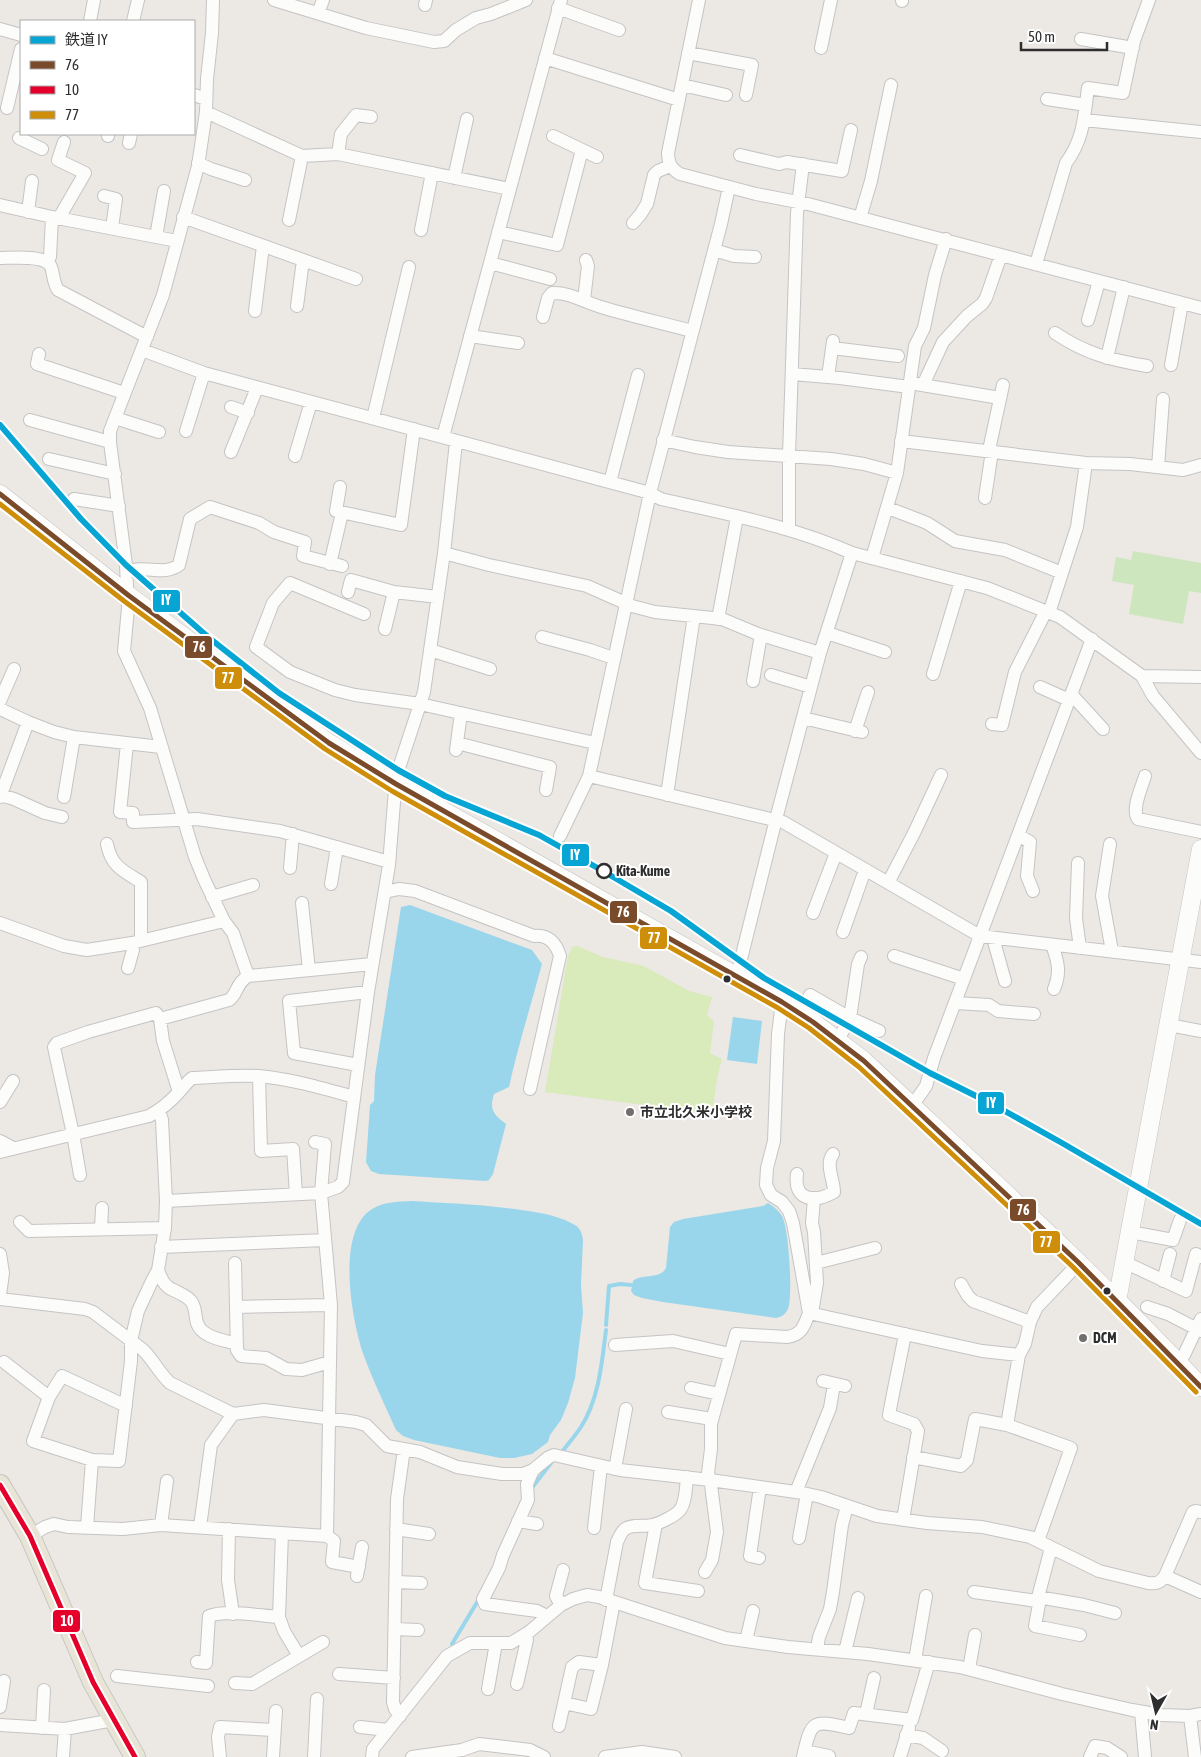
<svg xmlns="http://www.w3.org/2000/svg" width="1201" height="1757" font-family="'Asap Condensed','Noto Sans JP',sans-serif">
<rect width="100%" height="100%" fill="#ece8e4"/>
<!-- green -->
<path fill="#cee6be" d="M1133 551 1201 563V593L1189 591 1183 624 1129 614 1134 585 1112 581 1116 557 1131 560Z"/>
<!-- pitch -->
<path fill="#d9eabb" d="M573 946H577L603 957 644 966 689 991 712 997 707 1015 714 1021 710 1053 722 1059 717 1079 712 1114 545 1092 568 956Z"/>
<!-- water -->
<path fill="#99d6ec" d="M410 905 532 950 542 964C531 1005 518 1046 509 1087L494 1094C489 1110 494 1115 506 1124L493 1174 489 1180 486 1181 379 1174 371 1171 366 1162 370 1105 374 1101 375 1075 401 907Z
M733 1017 762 1021 757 1064 727 1060Z
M413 1201C444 1203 475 1204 506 1208 529 1211 553 1213 573 1224 580 1227 582 1233 583 1240L581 1285 583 1313 575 1378 568 1403 561 1420 550 1435 548 1442 532 1454 514 1458H500L414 1440 403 1436 396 1430C385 1405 373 1381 364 1356 352 1322 335 1232 372 1209 385 1201 399 1202 413 1201Z
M768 1203C773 1206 779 1211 782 1216 789 1228 793 1297 788 1309 785 1315 781 1317 776 1318L663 1302 642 1298 634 1295 631 1291 633 1281C642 1273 660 1280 666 1268L670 1227 674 1222 683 1219 763 1206Z"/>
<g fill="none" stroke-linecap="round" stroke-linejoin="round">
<!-- stream -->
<path stroke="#99d6ec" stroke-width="4" d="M606 1325 609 1286 620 1284 631 1285
M562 1452C568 1444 575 1436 581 1427 599 1399 602 1362 606 1330
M531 1489 551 1463
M452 1644 479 1599"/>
<!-- street casing -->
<g stroke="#c5c4c5" stroke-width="14">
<path id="street" d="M213 0 212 33 207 79 206 112 198 166 163 295 110 431V442L126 565 128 608 124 651 150 708 195 857 204 879 224 921 233 933 248 976 372 964
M274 0 366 28 434 42 444 41 456 30 476 18 491 14 526 0
M699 0 668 153C668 163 671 169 680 174L756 194 808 204 1201 308
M902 1V0
M425 5 426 0
M558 8 619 30
M318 13 323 0
M90 21 94 0
M133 21 138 0
M0 29 21 35
M1081 39 1133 48
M821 48 831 0
M688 53 752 65 746 95
M545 58 679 100
M682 85 726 95
M194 95 206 99
M1047 99 1086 105
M7 108 21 49
M206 112 302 156 338 154
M371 117 356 115 341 134 338 154 510 189
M1084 120 1201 132
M108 136V134
M553 136 597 157
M19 138 42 149
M129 143 131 134
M740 155 779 164 787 162 842 171 851 130
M198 163 211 169 245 180
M454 178 467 119
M104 196 116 199 112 228
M0 205 52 217 177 241
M28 212 32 181
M183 217 356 279
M59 218 85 173 58 160 64 142
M860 218 871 181 891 85
M289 220 302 156
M633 223 640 215 647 204 654 175 658 171 670 166
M421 230 432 173
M498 232 557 245 582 150
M156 237 164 191
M714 250 734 256 755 257
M0 258C11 258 43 255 50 265 54 271 52 281 58 290L147 337
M46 261 50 257 52 217
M490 263 550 279
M1036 264 1066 163C1084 138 1084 117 1088 88L1123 93 1134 41 1149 0
M584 300 588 266 586 260
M297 306 303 260
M255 311 263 246
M543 317 548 298 552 293C570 292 583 302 601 307 631 316 662 323 692 331
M1088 320 1099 281
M1055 333C1086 354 1111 360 1147 366
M470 336 518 343
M832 348 898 356
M142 350 204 373 650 493 661 499C726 514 792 526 852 553L987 588 1060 617 1142 676 1153 696 1201 753
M39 354 37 364 124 393
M1107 358 1124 287
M1171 365 1182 303
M792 374 840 378 909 387
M828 377 833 341
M916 384 1000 398
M923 385 943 342 967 316 982 304 986 298 1001 255
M231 407 248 413
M115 418 159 432
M373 418 409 267
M30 420 110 442
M186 431 204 373
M443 437 561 0
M663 440 695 447 728 452 831 459 864 464 897 473
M901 441 1086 463 1130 464 1183 470 1201 465
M989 450 1003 385
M231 452 257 388
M295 456 311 402
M49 459 115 474
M1158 467 1163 399
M610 482 638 375
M340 487 336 511 401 525 414 429
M985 498 992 451
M74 499 119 506
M888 508 927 523 955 541 1005 550 1062 573
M789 530V455L797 213 803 164
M444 553 489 565 587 586 632 606 655 612 722 619 758 634 820 653
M872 558 897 473 915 346 924 328 935 275 946 239
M330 564 342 513
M127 573C143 563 163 577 179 565L190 519 210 507 259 523 274 532 305 542 303 556 342 566
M348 592 351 580 394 592 438 597
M1049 613 1077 527 1086 463
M364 614 290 583 273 603 256 647 290 672 335 690 355 695 420 704 595 743
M718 619 737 517
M385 629 394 592
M827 633 885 652
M542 637 590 650 613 658
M430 650 490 669
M933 674 961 581
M771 675 811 687
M1142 676 1201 677
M753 681 761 635
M1040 687 1069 700
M1071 694 1103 729
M0 701 14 669
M0 709 28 722 0 797
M803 718 862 732
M28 722 54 732 74 737 161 747
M992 724 1002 725 1015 672 1046 611
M855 731 868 692
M457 743 550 767 546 790
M127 744 120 812 133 813V822L197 819 280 831 389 862
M456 750 461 713
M589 776 783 822 980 936 1201 962
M1145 776C1142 787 1131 809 1138 819L1201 832
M0 795 14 799 45 813 62 817
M667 795 694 616
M64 797 74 737
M1018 835 1030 842 1027 876 1033 891
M560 836 589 776 650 493 721 224 729 187
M107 844C111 866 123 871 141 882V941
M1110 844 1102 896 1112 951
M1078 863 1076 918 1080 948
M290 868 293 834
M888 883 915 831 941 775
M331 884 337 847
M385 892 399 889 415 891 534 936C548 934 556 943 560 956L530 1089
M212 897 253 885
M302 903 309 970
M813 913 836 853
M0 923 64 946 87 950 132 943 224 921
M843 932 865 870
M993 938 1005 981
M1052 945C1058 961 1061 973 1054 989
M894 956 964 979
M128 968 133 950 132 943
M737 975 776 819 820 653 852 553
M810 995 850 1018 879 1031
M956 1003 989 1005 998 1011 1034 1014
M160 1019 229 1000C238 994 235 984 248 976
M1169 1025 1201 1031
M838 1040 850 1018 858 964 861 957
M358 1065 294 1053 289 1001 368 992
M259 1076 261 1151 293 1149 296 1194
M0 1102 13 1081
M912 1106 926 1086 934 1058 1092 639
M0 1141 13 1148
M0 1152 149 1116C160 1110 170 1102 178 1093 183 1088 186 1083 192 1078 214 1077 237 1075 259 1076 291 1079 322 1088 354 1097
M797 1174C793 1201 815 1203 834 1192 834 1180 825 1164 833 1154
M80 1175 73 1134 55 1052 54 1047 57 1043 88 1032 156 1013 160 1019 163 1041 179 1092
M814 1198 812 1223 814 1232 817 1283 813 1307 809 1313 982 1351 1019 1355
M166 1201 321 1193 325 1144 315 1142
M20 1222 29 1231 165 1228
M101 1229 102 1208
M1130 1232 1173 1240 1180 1220
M161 1247 325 1240
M0 1254 3 1273 0 1295
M1124 1262 1186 1291 1196 1254 1201 1257
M235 1263 237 1350 241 1356 266 1358 286 1369 302 1370 330 1362
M816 1263 875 1248
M158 1270C160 1276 163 1283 168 1287 175 1292 185 1294 191 1301 196 1307 195 1316 197 1323 202 1338 224 1340 237 1344
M1163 1281 1170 1254
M961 1284 968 1296 973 1301 1030 1322
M0 1299 85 1309 93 1312 142 1349C153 1359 159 1373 170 1383L233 1414
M236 1307 331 1305
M1147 1307 1168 1314 1201 1331
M615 1345 673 1341 730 1354
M4 1362 49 1397
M1177 1362 1184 1355 1201 1319
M823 1381 845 1386
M691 1388 719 1394
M126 1406 62 1376 49 1397 33 1441 92 1460 119 1461 131 1361V1341L138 1311 152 1281 158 1270 165 1228 166 1201 162 1120 159 1111
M668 1412 712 1419
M1007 1425 1019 1355 1025 1344 1030 1322 1037 1307 1078 1264
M913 1457 961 1466 967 1460 975 1419 1007 1425 1071 1448 1038 1541
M615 1469 626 1409
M533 1470 527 1484 528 1500 503 1555 499 1568 483 1599 485 1604 537 1611 547 1616
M796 1492 830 1408 834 1384
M903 1520 918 1431 914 1424 889 1415C894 1387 900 1361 905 1334
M518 1521 537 1524
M656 1524 645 1583 698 1591
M161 1525 167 1481
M87 1527 92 1460
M200 1527 211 1445 233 1414 264 1410 356 1422 366 1425 387 1446 420 1452 457 1467 502 1474H523L533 1470 549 1457 554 1455 620 1470 710 1480 803 1493 821 1497 877 1516 927 1523 982 1527 1030 1537 1099 1571 1148 1583C1156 1584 1160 1583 1165 1576L1193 1512 1196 1511 1201 1512
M594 1528 601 1466
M229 1529 228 1580 233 1614
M396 1529 429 1534
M282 1533 279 1617 284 1631 299 1656
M30 1536 45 1527 54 1524 68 1527 123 1529 161 1525 327 1536 331 1305 321 1193 338 1187 343 1182 368 992 389 865 396 777 424 692 444 553 456 442
M327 1536 334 1541 332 1562 359 1567
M799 1538 807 1494
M759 1558 750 1556 760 1487
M705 1572 712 1560 717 1532 711 1485 708 1473 711 1449V1424L736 1334 787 1337C802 1335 804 1326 809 1313L793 1223 789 1211 782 1202 771 1195 766 1185 767 1168 774 1141 778 1034 782 1002
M357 1576 362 1547
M1165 1576 1201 1592
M396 1582 421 1583
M974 1592 1037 1601 1039 1604 1035 1626 1080 1635
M1038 1597 1084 1605 1115 1613
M606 1600 617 1542C619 1538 621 1532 625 1529 632 1524 643 1527 652 1525 658 1524 675 1516 679 1511 686 1504 686 1486 687 1477
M1037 1601 1051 1548
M561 1605 556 1596 563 1570
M395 1629 418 1630
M746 1641 753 1611
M817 1649 819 1637 830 1609 833 1592 842 1525 847 1506
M845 1652 858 1598
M915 1660 926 1596
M197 1662 206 1663 209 1616C227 1609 260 1616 279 1617
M969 1669 975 1635
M339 1674 394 1678
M117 1676 208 1686
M235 1683 252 1684 323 1642
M517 1684 527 1640 525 1635
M488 1689 496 1643
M564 1703 591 1709 602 1665 614 1602
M0 1707 4 1681
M1141 1712 1145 1757
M866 1714 874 1678
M400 1716 395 1709 393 1702 397 1499 404 1449
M1190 1716 1195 1757
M0 1725 65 1729 113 1720
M559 1726 572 1667 579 1662 602 1665
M360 1727 388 1730
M42 1728 44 1690
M906 1735 923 1738 942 1751
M804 1751 829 1756
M63 1757 65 1729
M220 1757 218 1737 220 1727 274 1730
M273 1757 276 1711
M314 1757 317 1699
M372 1757 373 1749 447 1656 470 1643H511L529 1632 561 1605 573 1599 587 1595 599 1597 725 1638 788 1647 868 1654 960 1667 1062 1694 1132 1710 1161 1715 1190 1716 1201 1714
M412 1757 462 1750 479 1744 530 1750 544 1757
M605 1757 642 1752 675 1757
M803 1757C811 1721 812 1719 849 1728L854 1713 912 1720 929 1662
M900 1757 909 1728
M1090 1757 1095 1746 1107 1748 1121 1757"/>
</g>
<!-- secondary casing -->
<g stroke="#c5c4c5" stroke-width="19">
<path id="secondary" d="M0 494 128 595 243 681 329 743 396 784 782 1002 813 1022 864 1061C978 1168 1095 1273 1201 1387
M1117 1301 1201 849"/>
</g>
<!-- primary casing -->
<g stroke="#c6c5c4" stroke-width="22">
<path id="primary" d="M0 1485 30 1536 93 1682 135 1757"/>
</g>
<!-- street -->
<use href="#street" stroke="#fcfcfb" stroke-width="12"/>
<!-- secondary -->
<use href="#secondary" stroke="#fcfcfb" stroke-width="18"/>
<!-- primary -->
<use href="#primary" stroke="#e8e4d6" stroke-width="20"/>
<!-- bus-1 casing -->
<g stroke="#fff" stroke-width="9">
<path id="bus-1" d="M0 494 128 595 329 743 396 784 782 1002 813 1022 864 1061 1078 1262 1201 1387"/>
</g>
<!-- bus-2 casing -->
<g stroke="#fff" stroke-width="9">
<path id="bus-2" d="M0 1485 30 1536 93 1682 135 1757"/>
</g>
<!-- bus-3 casing -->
<g stroke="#fff" stroke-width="9">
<path id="bus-3" d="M0 504 124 601 325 749 392 791 778 1008 809 1028 859 1067 1073 1267 1196 1392"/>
</g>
<!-- bus-1 -->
<use href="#bus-1" stroke="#7a4b2a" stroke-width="5"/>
<!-- bus-2 -->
<use href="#bus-2" stroke="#e4002b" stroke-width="5"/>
<!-- bus-3 -->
<use href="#bus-3" stroke="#cf8e09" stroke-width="5"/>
<!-- rail-1 casing -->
<g stroke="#fff" stroke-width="10">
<path id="rail-1" d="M0 425 81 519 126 565 208 637 279 693 398 770 445 796 539 835 603 871 671 911 764 978 930 1073 994 1105 1062 1143 1201 1224"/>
</g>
<!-- rail-1 -->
<use href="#rail-1" stroke="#07a5d4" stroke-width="6"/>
</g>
<!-- markers -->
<circle fill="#fff" stroke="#2e2e2e" stroke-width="2.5" cx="604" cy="871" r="7"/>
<g fill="#2e2e2e" stroke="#fff" stroke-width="2">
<circle cx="727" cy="979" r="4.5"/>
<circle cx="1107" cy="1291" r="4.5"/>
</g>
<g fill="#706f6e" stroke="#fff" stroke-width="2">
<circle cx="630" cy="1112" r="5"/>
<circle cx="1083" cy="1338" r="5"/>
</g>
<g text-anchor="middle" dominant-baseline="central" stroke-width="4" stroke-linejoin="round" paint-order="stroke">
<!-- stop labels -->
<g font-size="14" font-weight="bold" fill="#2e2e2e" stroke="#fff" text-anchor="start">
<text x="616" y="871">Kita-Kume</text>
</g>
<!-- poi labels -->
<g font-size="14" font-weight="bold" fill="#2e2e2e" stroke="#fff" text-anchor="start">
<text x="640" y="1112">市立北久米小学校</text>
<text x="1093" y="1338">DCM</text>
</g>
</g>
<g stroke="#fff" stroke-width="2">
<rect x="152" y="589" width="29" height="24" rx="5" fill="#07a5d4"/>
<rect x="184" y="635" width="29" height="24" rx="5" fill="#7a4b2a"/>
<rect x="214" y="666" width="29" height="24" rx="5" fill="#cf8e09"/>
<rect x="561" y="843" width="29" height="24" rx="5" fill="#07a5d4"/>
<rect x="609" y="900" width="29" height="24" rx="5" fill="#7a4b2a"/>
<rect x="639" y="926" width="29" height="24" rx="5" fill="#cf8e09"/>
<rect x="977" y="1091" width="28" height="24" rx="5" fill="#07a5d4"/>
<rect x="1009" y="1198" width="28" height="24" rx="5" fill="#7a4b2a"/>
<rect x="1032" y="1230" width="29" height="24" rx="5" fill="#cf8e09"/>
<rect x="52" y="1609" width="29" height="24" rx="5" fill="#e4002b"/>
</g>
<g font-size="14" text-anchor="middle" font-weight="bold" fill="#fff">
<text x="166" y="605">IY</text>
<text x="199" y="652">76</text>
<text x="228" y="683">77</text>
<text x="575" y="860">IY</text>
<text x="623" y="917">76</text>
<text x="654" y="943">77</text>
<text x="991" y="1108">IY</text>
<text x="1023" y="1215">76</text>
<text x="1046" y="1247">77</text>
<text x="67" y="1626">10</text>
</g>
<!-- legend -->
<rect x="20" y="20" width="175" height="115" fill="#ffffff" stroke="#ababab"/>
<rect x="30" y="36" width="25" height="8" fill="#07a5d4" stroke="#ababab"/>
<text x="65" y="45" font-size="15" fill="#2e2e2e">鉄道 IY</text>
<rect x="30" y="61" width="25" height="8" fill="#7a4b2a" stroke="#ababab"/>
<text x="65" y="70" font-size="15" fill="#2e2e2e">76</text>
<rect x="30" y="86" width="25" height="8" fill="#e4002b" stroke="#ababab"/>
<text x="65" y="95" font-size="15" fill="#2e2e2e">10</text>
<rect x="30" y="111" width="25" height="8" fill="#cf8e09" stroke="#ababab"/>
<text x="65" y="120" font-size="15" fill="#2e2e2e">77</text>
<!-- north arrow -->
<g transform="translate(1156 1712) rotate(188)" stroke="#ffffff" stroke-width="4" paint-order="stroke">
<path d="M0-4L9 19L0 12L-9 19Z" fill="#2e2e2e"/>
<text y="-8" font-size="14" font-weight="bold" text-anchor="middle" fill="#2e2e2e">N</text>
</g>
<!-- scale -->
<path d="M1021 42v8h86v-8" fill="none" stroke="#2e2e2e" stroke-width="2.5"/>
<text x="1028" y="42" font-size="15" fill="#2e2e2e" stroke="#ffffff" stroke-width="4" paint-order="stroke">50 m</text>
</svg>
